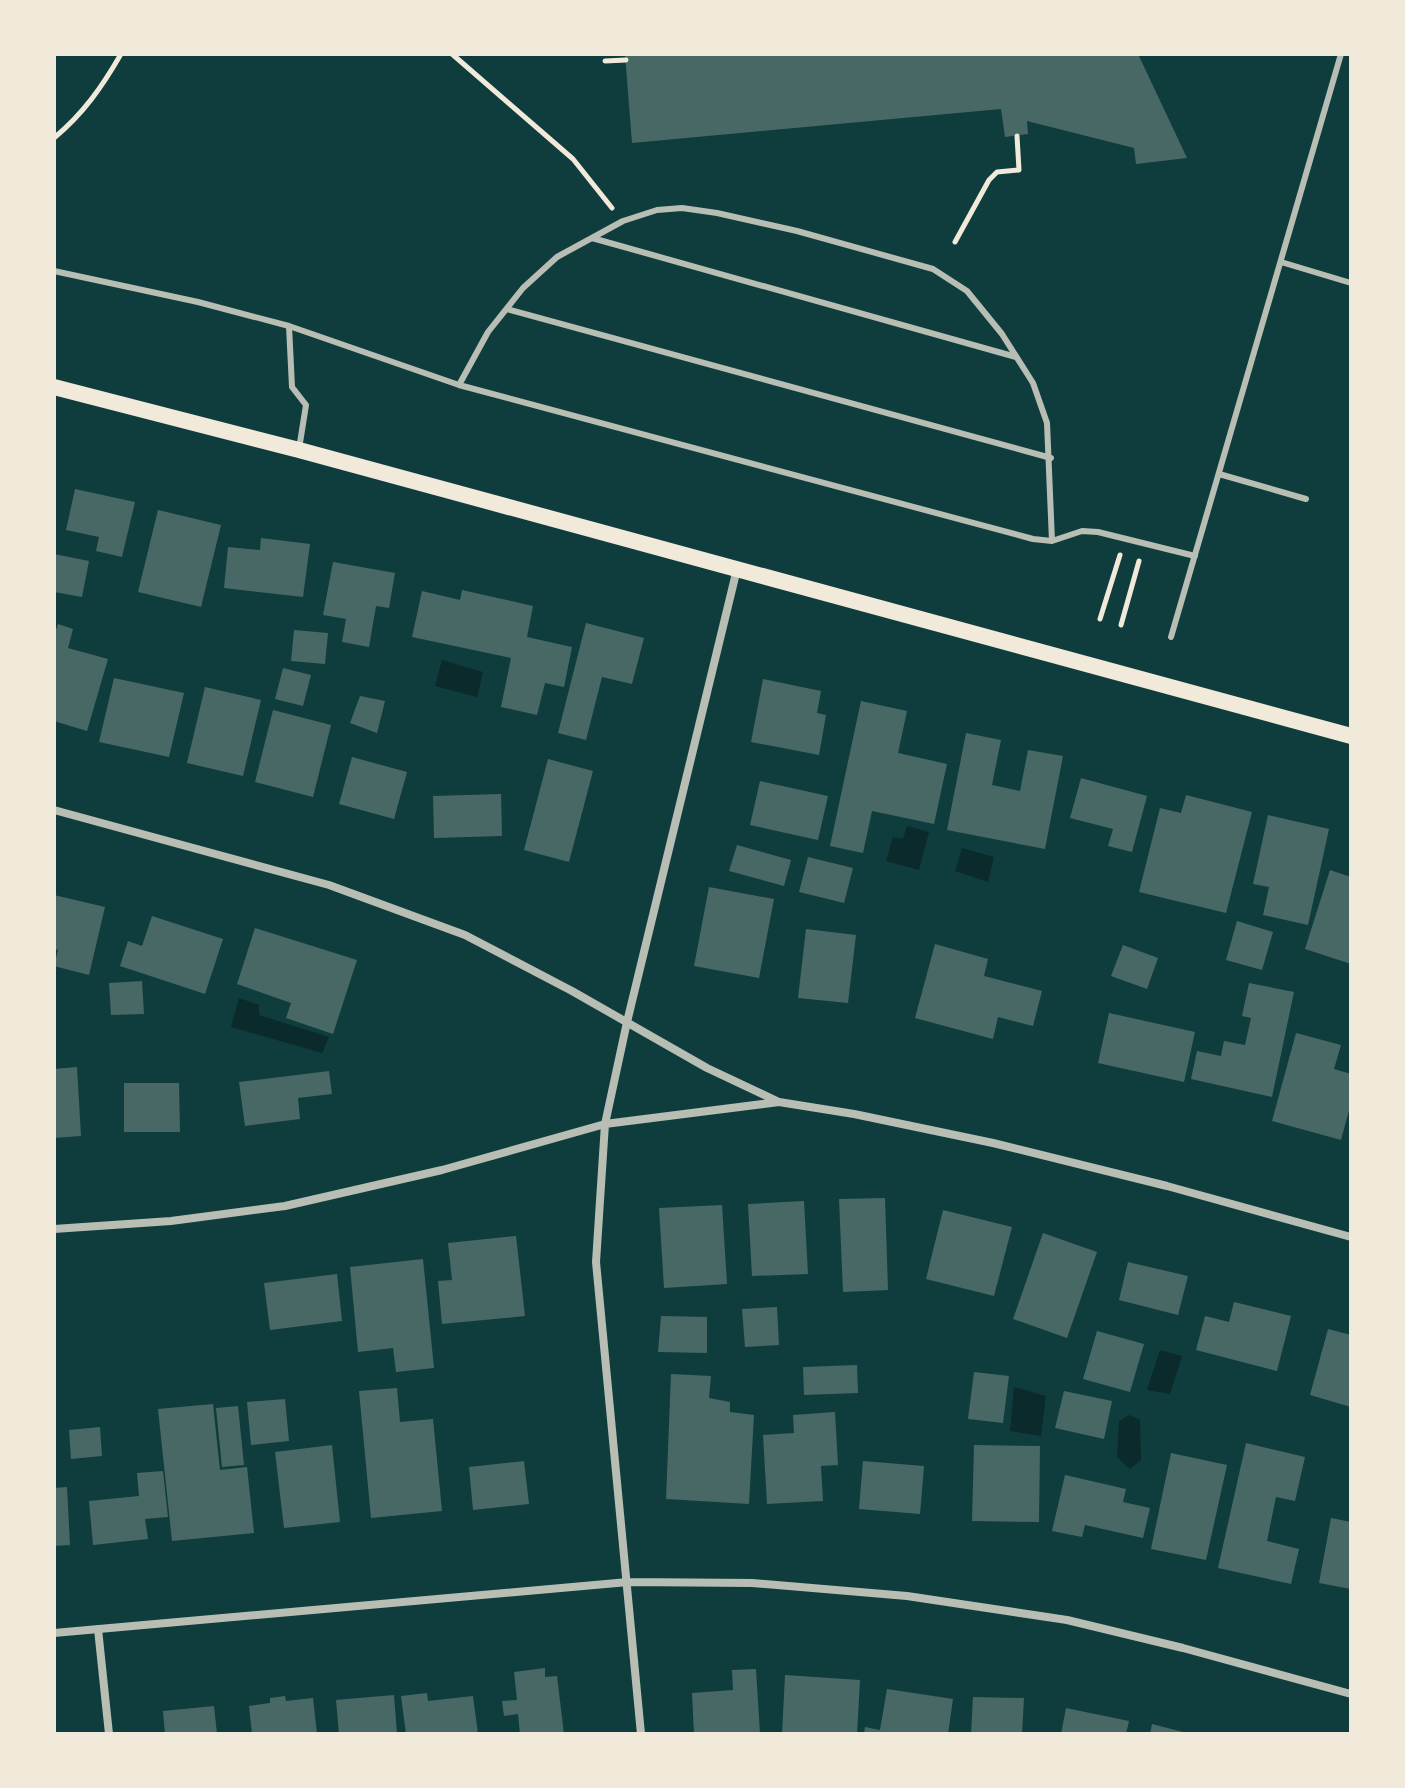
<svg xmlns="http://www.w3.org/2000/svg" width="1405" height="1788" font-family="'Fira Sans Condensed',sans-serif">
<rect width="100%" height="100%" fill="#0f3d3e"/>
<!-- water -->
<path fill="#0a2a2b" d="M442 660 483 672 477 697 435 686Z
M907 826 929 832 919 870 886 861 893 837 903 839Z
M962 848 994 857 988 882 955 871Z
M239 998 259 1005V1015L329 1037 322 1053 231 1027Z
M1160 1350 1182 1356 1170 1394 1147 1390Z
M1014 1387 1046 1396 1041 1436 1010 1431Z
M1129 1415 1140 1420 1141 1460 1130 1469 1117 1457 1119 1421Z"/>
<!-- building -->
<path fill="#486865" d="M625 54H1138L1187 158 1136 164 1134 148 1027 121 1028 134 1005 137 1001 109 632 143Z
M75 489 135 502 122 557 96 551 99 537 66 530Z
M158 510 221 525 201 607 138 592Z
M261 538 310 544 303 597 224 588 228 547 260 550Z
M54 554 89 561 82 597 54 592Z
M333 562 395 573 389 608 376 606 369 647 342 642 346 619 323 615Z
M462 590 533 606 527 637 572 647 564 687 545 683 537 715 501 707 511 658 412 637 422 591 460 600Z
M586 623 644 638 632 684 602 677 586 740 558 733Z
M58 624 73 629 68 648 108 659 87 731 54 721V636Z
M294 630 328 633 325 664 291 661Z
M283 668 311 675 303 706 275 699Z
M114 678 184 693 169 757 99 742Z
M763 679 821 691 817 713 826 715 819 755 751 742Z
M205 687 261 700 243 776 187 763Z
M360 696 385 701 377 733 350 723Z
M861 701 907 711 898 753 947 764 934 824 872 811 863 853 830 846Z
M273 710 331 725 313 797 255 782Z
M966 733 1001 740 992 785 1020 791 1028 750 1063 756 1045 849 947 830Z
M352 757 407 772 394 819 339 804Z
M548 759 593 771 569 862 524 850Z
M1081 778 1147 796 1132 852 1108 846 1113 829 1070 818Z
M760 781 828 796 818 840 750 825Z
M501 794 502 836 434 838 433 796Z
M1186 795 1252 812 1226 913 1139 892 1160 808 1181 813Z
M1268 815 1329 829 1308 925 1263 915 1269 887 1253 884Z
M737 845 791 860 784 886 729 871Z
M808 857 853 868 844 903 799 892Z
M1330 870 1351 877V964L1305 949Z
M709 887 774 899 759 978 694 966Z
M54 895 105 907 89 975 54 966 58 950 54 949Z
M152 916 223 939 205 994 120 966 128 941 142 946Z
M1237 921 1273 932 1262 970 1226 960Z
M255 928 357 960 333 1034 286 1018 291 1003 237 984Z
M806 929 856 935 848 1003 798 998Z
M935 944 988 959 984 976 1042 991 1033 1026 998 1017 993 1039 915 1018Z
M1123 945 1158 958 1147 989 1111 976Z
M142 981 144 1014 111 1015 109 983Z
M1249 983 1294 992 1272 1097 1191 1079 1197 1051 1221 1056 1224 1041 1245 1045 1251 1018 1242 1016Z
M1109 1013 1195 1032 1184 1082 1098 1063Z
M1296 1033 1341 1045 1334 1069 1351 1074V1103L1341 1140 1272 1121Z
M77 1067 81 1136 54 1138V1069Z
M329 1071 332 1094 298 1098 300 1119 245 1126 239 1082Z
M124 1083H179L180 1132H124Z
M885 1198 888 1290 843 1292 839 1199Z
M804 1201 808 1274 752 1276 748 1204Z
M722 1205 727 1284 664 1288 659 1208Z
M943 1210 1012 1227 994 1296 926 1279Z
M1043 1233 1097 1252 1067 1338 1013 1319Z
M516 1236 525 1316 442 1324 438 1281 452 1280 448 1243Z
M423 1259 434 1368 396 1372 393 1348 358 1352 350 1267Z
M1128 1262 1188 1276 1178 1315 1119 1300Z
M337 1274 342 1321 270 1330 264 1283Z
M1234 1302 1291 1316 1277 1371 1196 1350 1205 1316 1229 1322Z
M777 1307 779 1345 745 1347 742 1309Z
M661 1316 707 1317V1353L658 1352Z
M1328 1329 1351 1335V1407L1310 1395Z
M1097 1331 1144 1344 1130 1392 1083 1379Z
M857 1365 858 1393 804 1395 803 1367Z
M974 1372 1009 1376 1003 1423 968 1419Z
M671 1374 711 1376 709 1398 730 1402V1412L754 1415 749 1504 666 1499Z
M397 1388 400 1422 433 1419 442 1511 371 1518 359 1391Z
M1064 1391 1112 1401 1104 1439 1055 1428Z
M285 1399 289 1441 251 1445 247 1402Z
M213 1404 220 1470 247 1467 254 1533 172 1541 158 1409Z
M238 1406 244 1465 222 1467 216 1408Z
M835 1412 838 1465 821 1466 823 1501 767 1504 763 1435 794 1433 793 1415Z
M100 1427 102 1456 71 1459 69 1430Z
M1246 1443 1305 1457 1295 1501 1276 1497 1267 1541 1299 1549 1291 1584 1218 1568Z
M332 1445 340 1522 284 1528 275 1452Z
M974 1445 1040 1446 1039 1522 972 1521Z
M1171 1453 1227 1465 1206 1560 1151 1549Z
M524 1461 529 1504 473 1510 469 1467Z
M863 1461 924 1466 920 1514 859 1509Z
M163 1471 168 1517 145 1519 148 1539 93 1545 89 1501 139 1496 137 1473Z
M1065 1475 1126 1489 1123 1502 1150 1508 1143 1538 1085 1525 1082 1537 1052 1531Z
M67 1487 70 1545 54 1546V1488Z
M1331 1518 1351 1522V1589L1319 1583Z
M545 1668V1677L557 1676 564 1734H520L518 1714 504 1716 502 1701 517 1700 514 1672Z
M756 1669 760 1734H694L692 1693 733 1690 732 1670Z
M785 1675 860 1680 857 1734H782Z
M887 1689 953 1699 948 1734H864L865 1727 880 1730Z
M427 1693 428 1701 473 1696 478 1734H406L401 1696Z
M394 1695 397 1734H339L336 1700Z
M285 1696 286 1701 313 1698 317 1734H252L249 1706 270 1703V1698Z
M973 1697 1024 1698 1022 1734H971Z
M214 1706 217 1734H165L163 1711Z
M1066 1708 1129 1721 1126 1734H1061Z
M1152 1724 1187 1733V1734H1150Z"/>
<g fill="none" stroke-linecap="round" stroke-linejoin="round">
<!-- path -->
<path stroke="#f1e9da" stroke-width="5" d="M452 54 573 159 612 208
M605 61 626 60
M54 138C83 114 102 87 121 54
M955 242 989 180 997 172 1019 170 1017 136
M1100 619 1120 555
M1121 625 1139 561"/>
<!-- service -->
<path stroke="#b8beb3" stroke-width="6" d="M592 238 1016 357
M1281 262 1351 283
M54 271 198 302 289 326 459 385 1033 539 1052 541 1082 531 1098 532 1195 556
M507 309 1051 458
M289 326 292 387 306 405 299 449
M459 385 488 332 523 288 557 257 623 221 657 210 682 208 717 213 797 231 933 269 967 291 1002 334 1033 383 1047 423 1052 541
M1219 474 1306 499
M1171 637 1341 54"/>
<!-- minor -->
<path stroke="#b8beb3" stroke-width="8" d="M54 810 329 885 465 935 572 991 707 1068 777 1101
M54 1229 171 1221 285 1206 442 1170 605 1124 779 1102 854 1114 993 1143 1167 1186 1351 1237
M98 1629 109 1734
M54 1633 628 1582 752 1583 907 1596 1067 1620 1183 1648 1351 1694
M641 1734 596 1262 605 1124 627 1022 737 569"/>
<!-- secondary -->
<path stroke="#f1e9da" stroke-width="16" d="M54 387 299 450 1351 736"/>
</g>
<!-- border -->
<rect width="1405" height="1788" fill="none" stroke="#f1e9da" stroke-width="112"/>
</svg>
